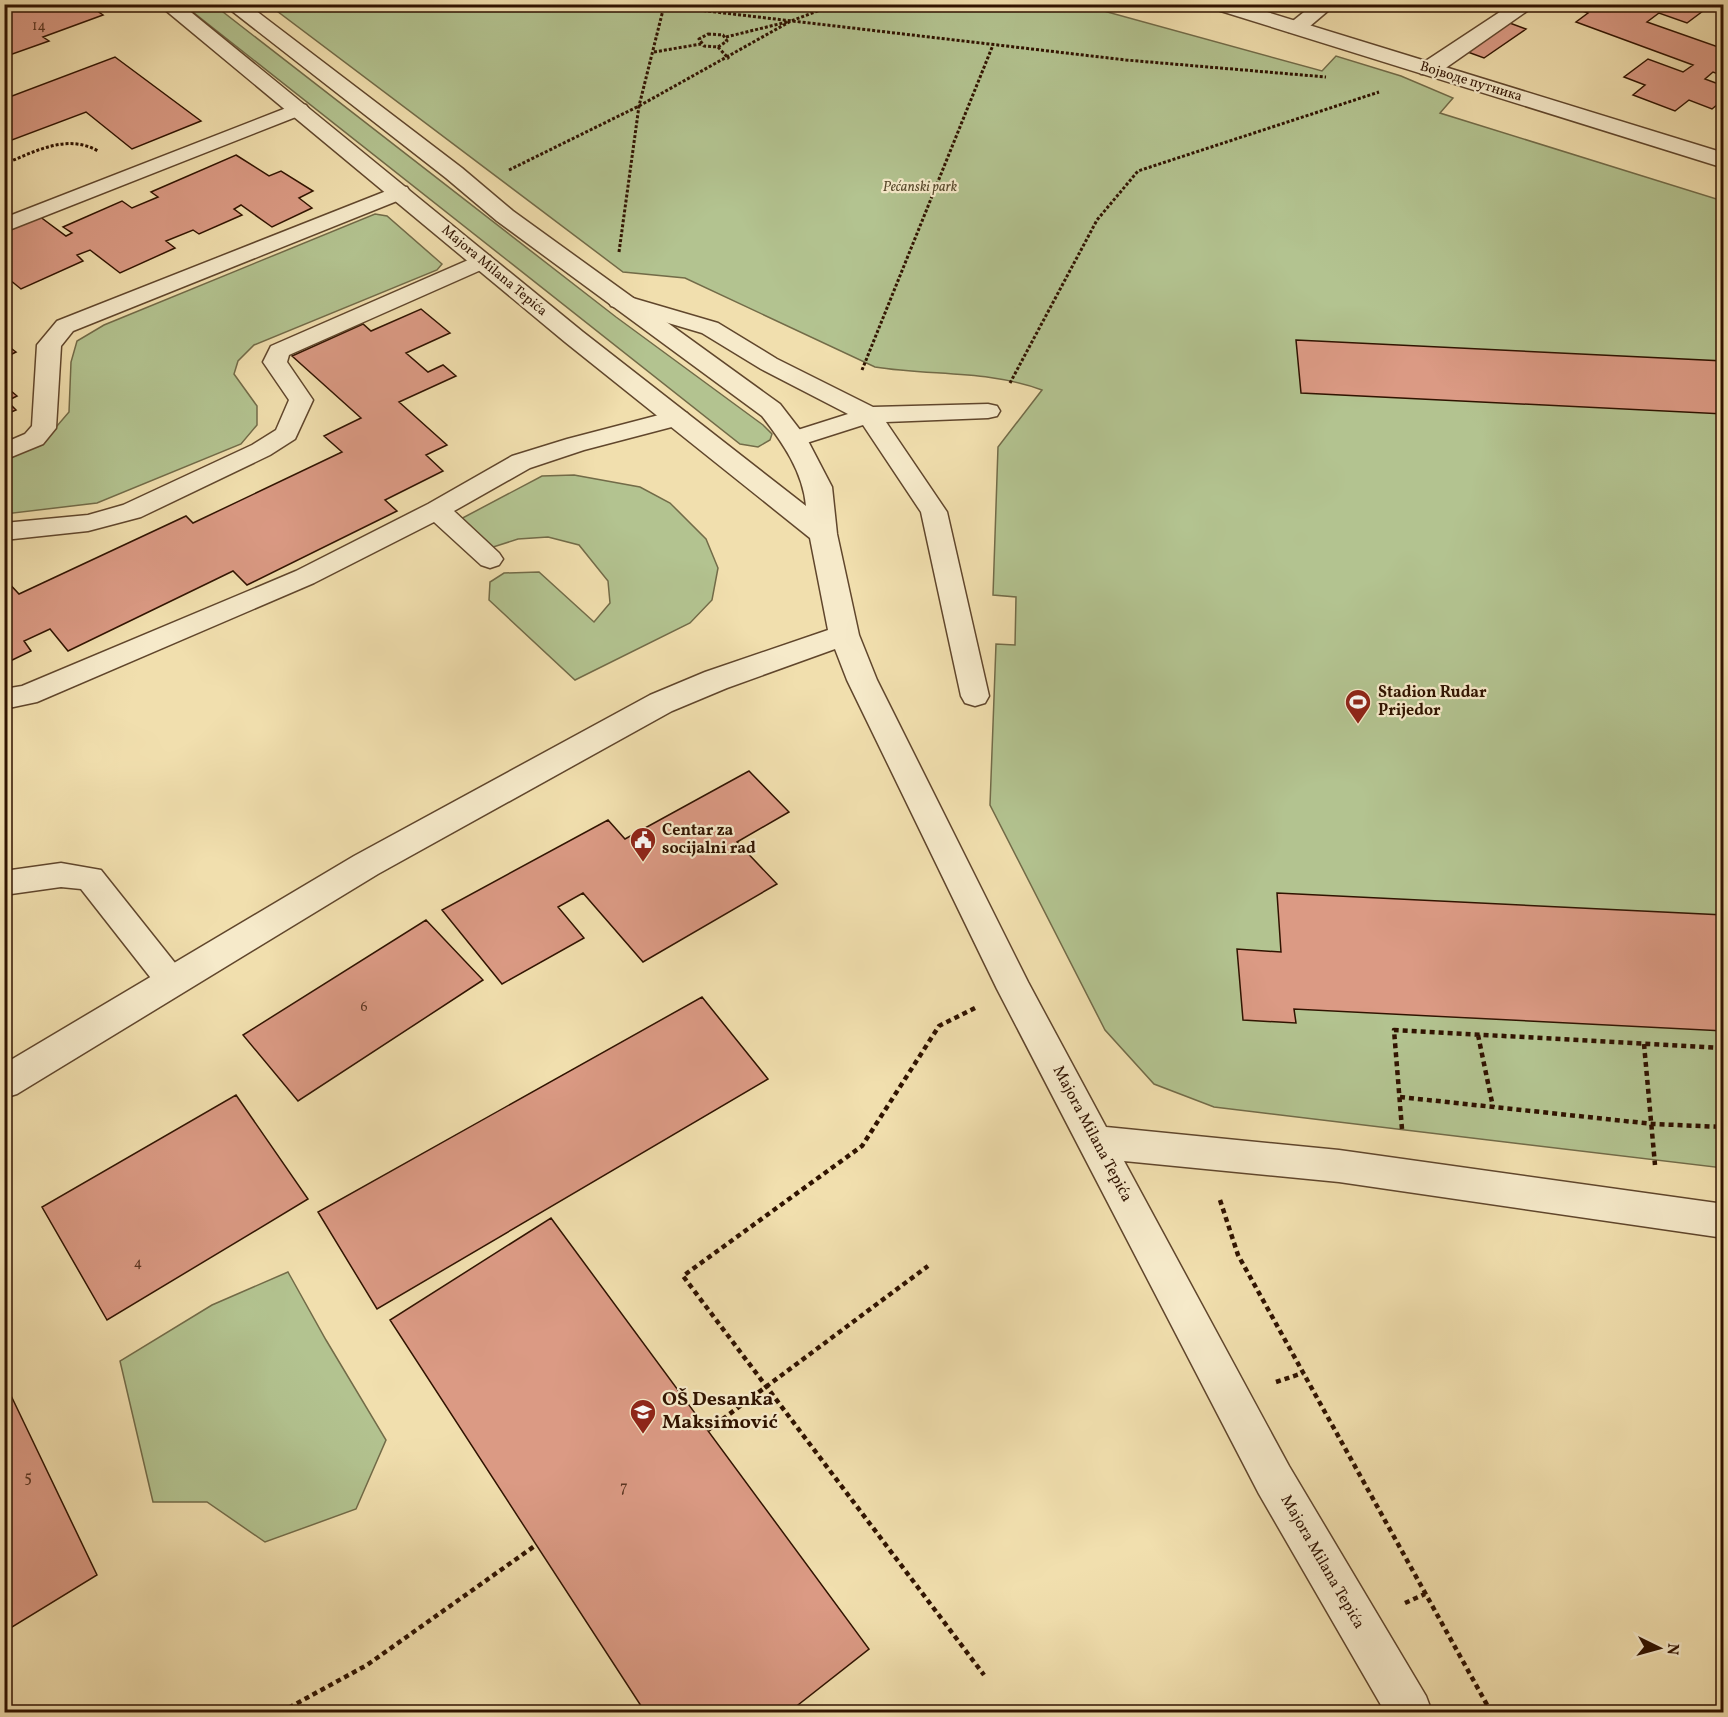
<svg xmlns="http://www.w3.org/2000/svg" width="1728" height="1717" font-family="Vollkorn,serif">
<rect width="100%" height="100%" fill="#f1dfae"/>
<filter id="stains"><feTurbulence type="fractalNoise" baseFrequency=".00333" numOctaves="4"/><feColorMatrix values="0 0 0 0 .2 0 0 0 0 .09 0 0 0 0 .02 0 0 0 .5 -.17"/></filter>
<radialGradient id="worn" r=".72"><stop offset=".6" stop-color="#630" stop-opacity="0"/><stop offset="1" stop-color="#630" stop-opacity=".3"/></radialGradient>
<!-- green -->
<path fill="#b3c390" stroke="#726b48" stroke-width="1.5" d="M184 5H214L616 317 763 425 772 434 770 440 758 447 740 444Z
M269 5H1082L1322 71 1336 56 1401 76 1453 98 1440 113 1723 201V1168L1214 1107 1154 1084 1105 1030 990 805 996 644 1015 645 1016 597 993 595 998 447 1042 390C989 370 930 376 875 367L685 278 623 272Z
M375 214 387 216 442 264 437 270 254 345 238 361 234 374 257 406V425L241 444 97 503 5 514V462L57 426 69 412 71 362 77 341 104 325Z
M574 475 640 487 670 503 706 539 718 568 712 600 690 623 575 680 489 600 490 582 504 573 539 572 594 622 610 603 608 581 579 545 548 537 518 539 484 550 455 522 542 476Z
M288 1272 326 1340 386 1440 356 1509 265 1542 207 1502H153L120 1361 212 1305Z"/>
<!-- building -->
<path fill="#db9a84" stroke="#301300" stroke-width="1.5" d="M4 4H40L48 11 65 4H87L103 15 43 37 49 41 4 57Z
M1564 4H1607L1626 11 1634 5 1631 4H1697L1707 8 1687 23 1659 13 1647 22 1724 49V76L1713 72 1705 79 1724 86V99L1712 109 1689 100 1675 111 1633 95 1645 85 1624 77 1648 59 1683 72 1693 65 1576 22 1588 13Z
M1507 22 1526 29 1484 58 1465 51Z
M115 57 201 121 132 149 86 112 4 143V99Z
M236 155 269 176 281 171 313 191 299 198 312 208 272 227 241 205 234 209 242 215 199 234 193 230 166 241 175 248 120 273 90 250 77 255 83 261 21 289 10 280 4 282V231L39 216 66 236 72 233 63 227 122 201 132 208 158 197 151 192Z
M421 309 450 333 406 353 428 372 443 365 456 376 399 402 447 445 426 455 443 471 385 500 397 511 247 585 233 571 68 651 50 629 24 641 31 651 4 664V578L19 594 186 516 193 523 342 452 324 436 361 418 292 356 363 324 371 331Z
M1296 340 1724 361V414L1301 393Z
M4 343 16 352 4 358Z
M4 385 17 396 7 401 16 410 4 415Z
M749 771 789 812 737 842 777 884 643 962 583 893 558 907 584 938 502 984 442 910 608 820 625 839Z
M1277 893 1724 915V1031L1294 1009 1296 1023 1243 1020 1237 949 1281 952Z
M426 920 483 980 298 1101 243 1035Z
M702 997 768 1079 377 1309 318 1212Z
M236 1095 308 1199 107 1320 42 1207Z
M551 1218 869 1649 789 1712H645L390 1320Z
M4 1381 97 1575 4 1632Z"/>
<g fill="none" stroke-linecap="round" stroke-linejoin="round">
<!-- service casing -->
<g stroke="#60462c" stroke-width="3">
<path id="service" d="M1314 4H1336L1303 32H1289L1286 28 1289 24Z
M299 103 306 105 309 109 306 113 4 232V218Z
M399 186 407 187 410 192 407 197 73 331 61 346 56 428 43 444 4 460V443L25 434 32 426 37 345 57 321Z
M482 254 490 256 493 261 490 266 289 355 287 362 313 400 295 439 270 455 141 517 88 531 4 540V523L88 515 123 505 252 445 276 430 289 400 263 362 271 346Z
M619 294 718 323 777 359 873 407 988 404 997 406 1000 411 997 416 988 418 886 422 947 512 989 696 985 703 975 706 965 703 961 696 921 512 863 425 794 447 785 444 782 439 785 434 848 414 761 369 702 333 611 306 608 301 611 296Z
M678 410 687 413 690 418 687 423 584 450 530 468 454 511 499 553 503 559 499 565 490 568 481 565 434 522 314 583 37 702 4 709V689L22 686 296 571 428 504 512 456 567 439Z
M61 863 101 870 183 973 188 982 183 991 172 995 161 991 81 889 61 887 4 895V871Z"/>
</g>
<!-- minor casing -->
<g stroke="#60462c" stroke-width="3">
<path id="minor" d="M158 4H181L583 332 806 506C803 472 783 443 762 416L497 221 446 178 223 4H247L462 168 513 211 780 404 807 439 832 487 837 534 859 635 877 680 1028 982 1106 1127 1339 1150 1724 1204V1238L1339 1182 1124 1161 1289 1466 1426 1696 1432 1712H1385L1259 1494 997 989 847 680 835 649 727 688 672 711 378 874 17 1094 4 1098V1064L354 856 650 695 705 672 828 630 810 538 565 342Z
M1512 4H1537L1437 74H1421L1418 69 1421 64Z"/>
</g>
<!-- tertiary casing -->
<g stroke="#60462c" stroke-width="3">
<path id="tertiary" d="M1208 4H1241L1724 153V168L1211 8Z"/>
</g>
<!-- path-far1 -->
<path stroke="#301300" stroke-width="3" stroke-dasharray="3 2" stroke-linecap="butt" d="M653 4 663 5
M708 34 723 35 727 41 718 47 704 46 699 39Z
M726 37 787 22
M718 47 729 59
M654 52 701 44
M4 164C34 152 67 133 98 151
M509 170 639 106 791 21 836 4
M619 252 639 106 664 6 1126 60 1326 77
M862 370 993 45
M1010 383 1097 220 1138 171 1379 92"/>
<!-- path -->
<path stroke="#301300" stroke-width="4.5" stroke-dasharray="5 4" stroke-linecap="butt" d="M975 1008 939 1026 862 1146 683 1276 984 1675
M1478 1035 1493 1107
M1644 1044 1655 1165
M1400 1097 1653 1124 1724 1127
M1402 1129 1394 1030 1724 1048
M1220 1200 1238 1255 1491 1712
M1276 1382 1303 1373
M708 1430 928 1266
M1405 1603 1425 1594
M281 1712 367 1665 536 1545"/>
<!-- service -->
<use href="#service" fill="#f6eaca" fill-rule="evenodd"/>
<!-- minor -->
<use href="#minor" fill="#f6eaca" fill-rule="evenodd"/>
<!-- tertiary -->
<use href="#tertiary" fill="#f6eaca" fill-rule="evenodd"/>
</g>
<!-- icons -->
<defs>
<g id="stadium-pin" transform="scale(1.35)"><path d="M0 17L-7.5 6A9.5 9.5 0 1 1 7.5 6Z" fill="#8f2418" stroke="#f6eaca"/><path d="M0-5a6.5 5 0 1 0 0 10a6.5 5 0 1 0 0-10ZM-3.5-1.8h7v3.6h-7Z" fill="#fff"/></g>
<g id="civic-pin" transform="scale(1.35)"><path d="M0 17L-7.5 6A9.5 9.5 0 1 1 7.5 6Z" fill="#8f2418" stroke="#f6eaca"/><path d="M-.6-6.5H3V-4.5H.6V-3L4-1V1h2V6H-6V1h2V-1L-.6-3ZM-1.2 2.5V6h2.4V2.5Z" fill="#fff"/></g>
<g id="school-pin" transform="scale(1.35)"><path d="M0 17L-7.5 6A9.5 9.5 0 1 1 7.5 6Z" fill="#8f2418" stroke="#f6eaca"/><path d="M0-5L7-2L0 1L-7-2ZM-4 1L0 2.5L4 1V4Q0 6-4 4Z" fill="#fff"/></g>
</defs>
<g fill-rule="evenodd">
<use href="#stadium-pin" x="1358" y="702"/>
<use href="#civic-pin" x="643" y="840"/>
<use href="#school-pin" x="643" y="1412"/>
</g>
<g text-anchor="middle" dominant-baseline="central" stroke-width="4.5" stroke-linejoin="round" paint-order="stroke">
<!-- number labels -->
<g font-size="14" fill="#5b3521">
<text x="39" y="26">14</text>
<text x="364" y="1007">6</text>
<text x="138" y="1263">4</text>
</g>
<!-- far-street labels -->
<g font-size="14" fill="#301300" stroke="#f6eaca">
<text transform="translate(1471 82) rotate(17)">Војводе путника</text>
<text transform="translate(494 271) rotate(40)">Majora Milana Tepića</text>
</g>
<!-- far-park labels -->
<g font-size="14" font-style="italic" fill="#57482b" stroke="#f6eaca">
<text x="920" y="187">Pećanski park</text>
</g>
<!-- poi labels -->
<g font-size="16" font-weight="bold" fill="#301300" stroke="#f6eaca" text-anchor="start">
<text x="1378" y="693">Stadion Rudar<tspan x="1378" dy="18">Prijedor</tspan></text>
<text x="662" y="831">Centar za<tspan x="662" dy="18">socijalni rad</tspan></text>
</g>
<!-- street labels -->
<g font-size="16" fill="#301300" stroke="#f6eaca">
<text transform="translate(1092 1134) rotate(62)">Majora Milana Tepića</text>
<text transform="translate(1322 1562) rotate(60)">Majora Milana Tepića</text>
</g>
<!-- near-number labels -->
<g font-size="16" fill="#5b3521">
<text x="28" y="1478">5</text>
<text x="624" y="1488">7</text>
</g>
<!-- near-poi labels -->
<g font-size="20" font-weight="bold" fill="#301300" stroke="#f6eaca" text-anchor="start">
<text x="662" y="1400">OŠ Desanka<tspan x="662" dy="23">Maksimović</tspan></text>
</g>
</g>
<!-- margin -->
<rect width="1728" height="1717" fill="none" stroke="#f1dfae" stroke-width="24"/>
<rect x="6" y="6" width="1716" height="1705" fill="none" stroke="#301300" stroke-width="3"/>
<rect x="12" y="12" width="1704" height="1693" fill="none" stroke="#301300" stroke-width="1.5"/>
<!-- north arrow -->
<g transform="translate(1659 1648) rotate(95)" stroke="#f6eaca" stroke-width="4.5" paint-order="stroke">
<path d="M0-4.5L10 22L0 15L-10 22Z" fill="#301300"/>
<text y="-9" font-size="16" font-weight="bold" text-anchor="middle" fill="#301300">N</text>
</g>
<rect width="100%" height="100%" filter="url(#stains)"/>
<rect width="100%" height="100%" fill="url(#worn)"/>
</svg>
